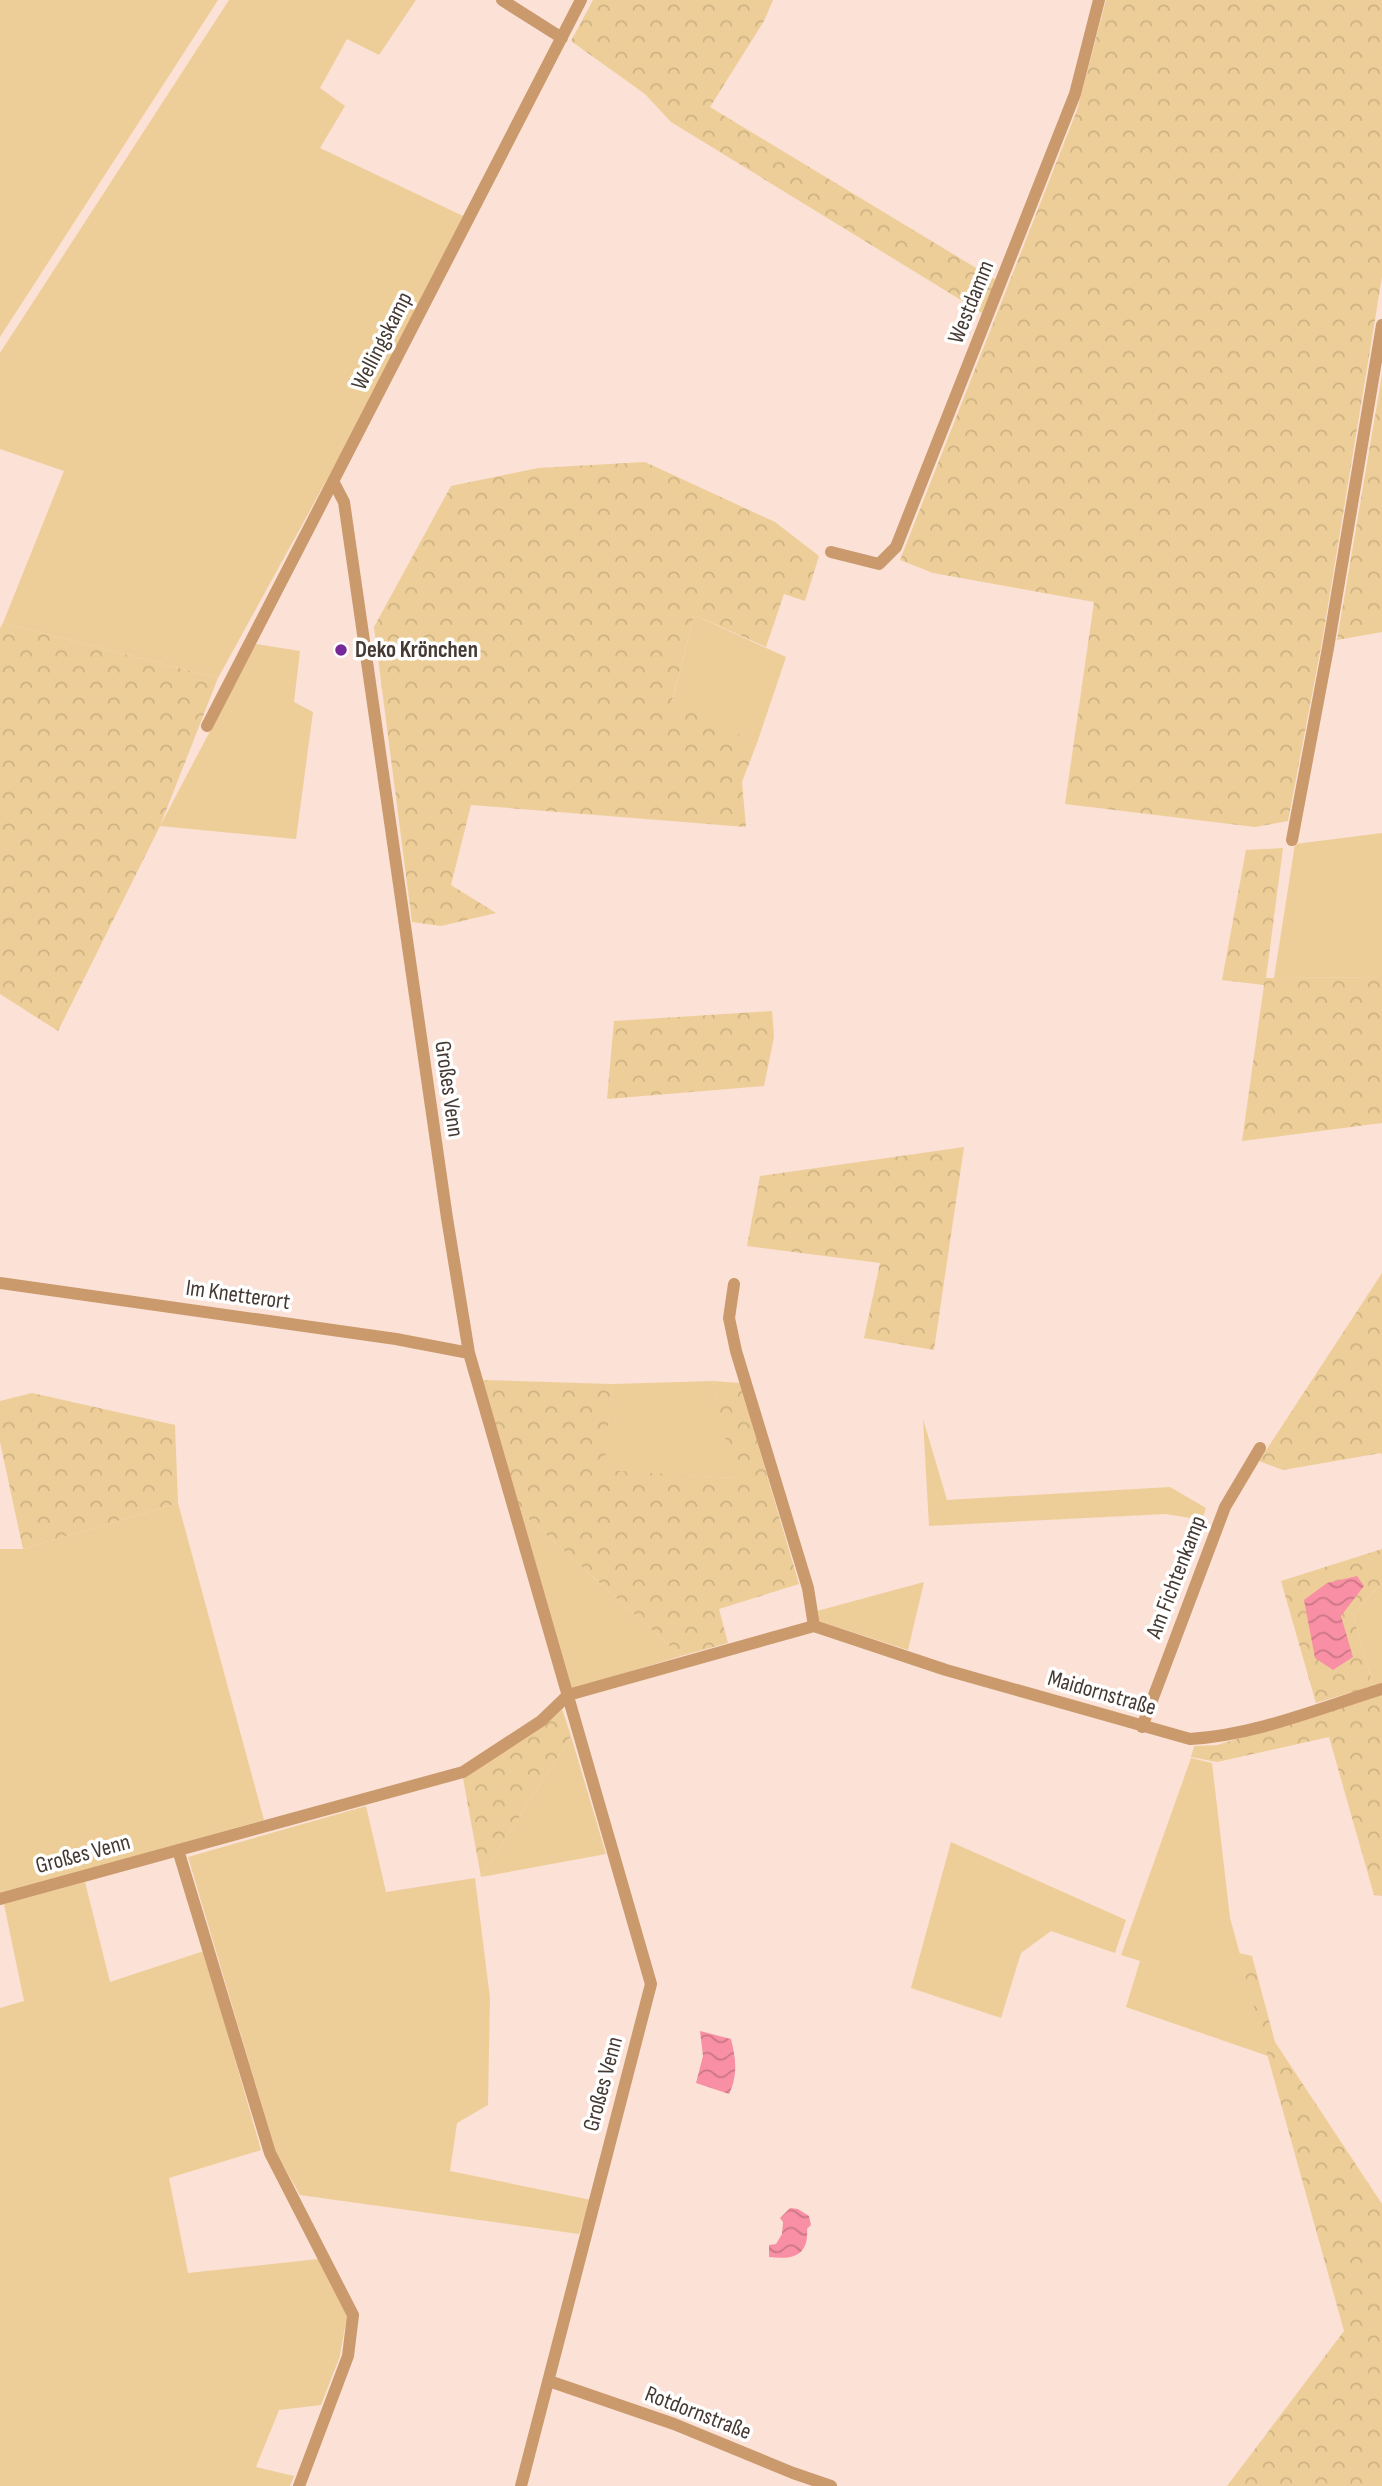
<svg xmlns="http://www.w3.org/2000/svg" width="1382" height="2486" font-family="'Sofia Sans Condensed',sans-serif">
<defs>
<pattern id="forest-crowns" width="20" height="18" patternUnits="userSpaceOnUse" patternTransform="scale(1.75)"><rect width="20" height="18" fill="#eece98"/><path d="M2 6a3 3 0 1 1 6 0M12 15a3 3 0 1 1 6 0" fill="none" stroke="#cdb283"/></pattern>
<pattern id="water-waves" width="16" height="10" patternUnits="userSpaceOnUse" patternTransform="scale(1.75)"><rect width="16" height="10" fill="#f88fa4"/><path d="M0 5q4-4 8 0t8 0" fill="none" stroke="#cb7686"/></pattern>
</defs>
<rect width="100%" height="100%" fill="#fbe1d6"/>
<!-- grass -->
<path fill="#eece98" d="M0 0H218L0 337Z
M229 0H416L379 55 347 39 320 88 345 106 320 148 463 216 353 432 218 678 3 623 64 471 0 449V353Z
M694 615 786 657 757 743 672 702Z
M256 644 300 651 294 702 313 712 296 839 160 826Z
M1382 833V977L1274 978 1295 844Z
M713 1381 735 1478 603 1471 612 1384Z
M923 1419 947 1500 1170 1487 1206 1508 1202 1520 1166 1514 929 1526Z
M178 1503 264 1820 0 1894V1549H23Z
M521 1512 681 1656 572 1689Z
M924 1582 908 1650 818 1621 817 1611Z
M1382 1583V1683L1373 1686 1353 1614Z
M571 1736 606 1854 481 1877Z
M1191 1758 1212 1763 1230 1918 1268 2056 1126 2007 1140 1961 1121 1955Z
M366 1806 386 1892 475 1878 490 1998 488 2105 457 2123 450 2171 591 2200 579 2234 300 2195 276 2153 188 1857Z
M951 1842 1126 1920 1115 1953 1051 1931 1021 1953 1001 2018 911 1988Z
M85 1882 110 1982 204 1951 261 2150 169 2178 188 2273 318 2259 347 2315 340 2356 321 2405 279 2410 256 2467 294 2476 290 2486H0V2008L24 2001 4 1904Z"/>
<!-- forest -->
<path fill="url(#forest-crowns)" d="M593 0H773L764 21 710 107 996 280 982 313 671 122 645 94 571 41Z
M1106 0H1382V277L1322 642 1288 821 1255 827 1065 804 1094 602 933 573 900 560 1077 110Z
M1382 375V632L1337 640Z
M645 462 775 522 819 556 805 601 784 594 766 647 694 615 672 701 757 743 742 782 746 827 471 805 451 885 496 913 441 926 412 922 374 627 451 486 538 468Z
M3 623 218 678 160 826 58 1031 0 994V628Z
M1283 848 1266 978 1382 977V1123L1242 1141 1264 985 1222 980 1246 850Z
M772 1011 774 1037 764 1086 607 1099 614 1021Z
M964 1147 934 1350 864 1338 880 1263 747 1246 760 1176Z
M1382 1273V1456L1381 1453 1283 1470 1259 1461Z
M482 1380 612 1384 604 1470 734 1478 713 1381 740 1383 799 1584 719 1609 728 1643 681 1656 521 1512Z
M32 1393 175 1425 178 1503 23 1549 0 1442V1401Z
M1382 1549V1583L1353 1614 1373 1686 1316 1703 1281 1581Z
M1382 1695V1896L1374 1895 1329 1737 1217 1762 1191 1757 1194 1746 1217 1745Z
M562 1709 571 1736 481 1877 463 1778Z
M1239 1953 1252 1956 1275 2042 1382 2204V2486H1227L1344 2331Z"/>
<!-- water -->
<path fill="url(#water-waves)" d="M1357 1576 1364 1586 1341 1616 1353 1657 1333 1670 1315 1658 1304 1600 1327 1583Z
M700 2031 731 2039C736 2059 738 2075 729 2094L696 2083 703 2056Z
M790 2208 798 2209 809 2216 811 2225 807 2229C809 2256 792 2260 769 2257V2245L776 2244 782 2234 783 2222 780 2218Z"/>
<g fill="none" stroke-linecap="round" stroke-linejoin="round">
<!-- minor -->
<path stroke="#ca996c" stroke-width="12" d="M502 0 562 38
M333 481 344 502 447 1218 469 1353 651 1984 521 2486
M831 552 879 564 896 547 1075 94 1099 0
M207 726 581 0
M1292 840 1328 648 1382 325
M0 1283 396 1339 469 1353
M734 1284 729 1318 736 1351 808 1588 814 1626
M1142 1727 1225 1507 1260 1448
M178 1850 270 2153 353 2315 348 2356 299 2486
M0 1899 463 1772 541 1721 568 1695 814 1626 946 1670 1190 1739C1256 1735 1320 1708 1382 1689
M549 2381 674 2424 793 2473 831 2486"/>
</g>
<!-- markers -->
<circle fill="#77299b" stroke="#fff" stroke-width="2.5" cx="341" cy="650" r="7"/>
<g text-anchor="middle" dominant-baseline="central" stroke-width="7" stroke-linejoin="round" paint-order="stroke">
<!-- street labels -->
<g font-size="23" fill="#453933" stroke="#fff">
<text transform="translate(971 302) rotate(-68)">Westdamm</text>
<text transform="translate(382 341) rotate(-63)">Wellingskamp</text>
<text transform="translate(449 1089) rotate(82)">Großes Venn</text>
<text transform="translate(238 1295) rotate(8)">Im Knetterort</text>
<text transform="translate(1176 1577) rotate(-69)">Am Fichtenkamp</text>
<text transform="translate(1102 1693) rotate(16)">Maidornstraße</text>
<text transform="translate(83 1854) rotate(-15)">Großes Venn</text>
<text transform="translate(603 2084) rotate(-75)">Großes Venn</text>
<text transform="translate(698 2413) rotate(21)">Rotdornstraße</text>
</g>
<!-- poi labels -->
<g font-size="23" font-weight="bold" fill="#453933" stroke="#fff" text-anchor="start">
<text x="355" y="650">Deko Krönchen</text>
</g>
</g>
</svg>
